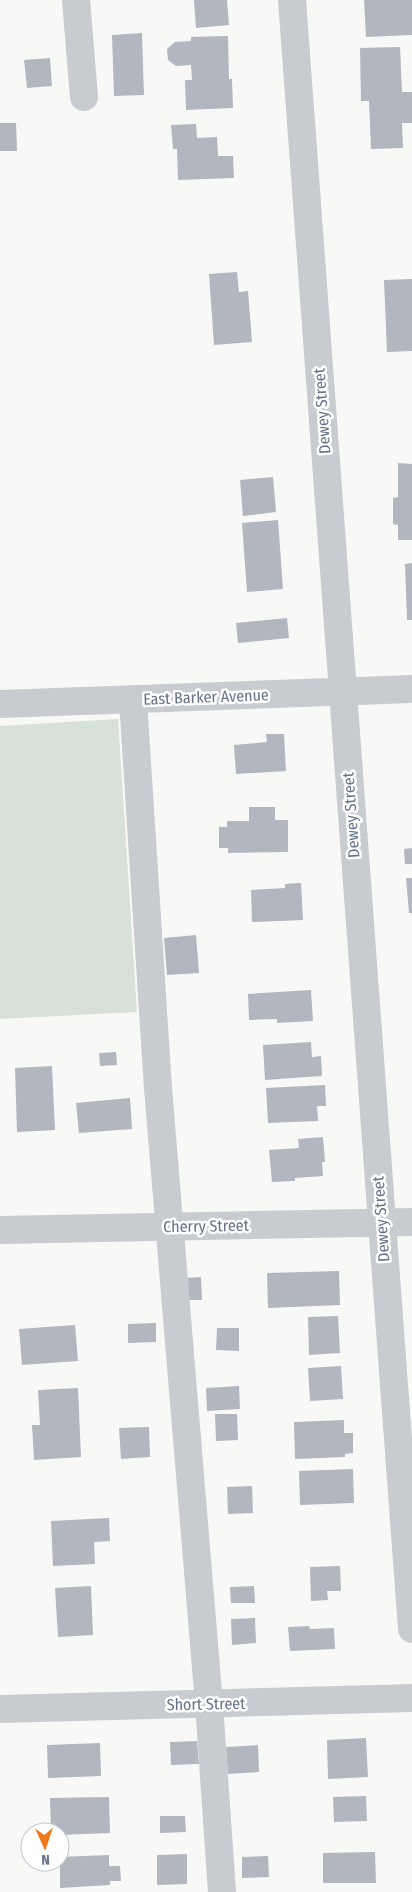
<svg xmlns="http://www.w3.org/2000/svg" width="412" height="1892" font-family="'Fira Sans Condensed',sans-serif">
<rect width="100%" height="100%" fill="#f8f9f6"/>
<!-- green -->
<path fill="#d8e1d7" d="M118 719 137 1012 0 1019V726Z"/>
<!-- building -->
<path fill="#b1b6bf" d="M194 0H227L229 25 196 28Z
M364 0H412V35L366 37Z
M142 33 144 95 114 96 112 35Z
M228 36 229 79H232L233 108 186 110 185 80H192L191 65 176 66 168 60 167 49 175 42 191 41V37Z
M400 47 402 92H412V123H402L403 148 371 149 369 101H361L360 48Z
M50 58 52 86 27 88 24 60Z
M0 123H16L17 151H0Z
M196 124 197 138 217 137 218 156H233L234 178 178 180 177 149H173L171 125Z
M237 272 239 292 248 291 252 342 214 345 209 274Z
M412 279V351L387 352 384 280Z
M398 463 412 464V540H398V525L393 524V498L398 497Z
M273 477 276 512 243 516 240 480Z
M278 520 283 589 247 592 242 523Z
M412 563V620H407L405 564Z
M287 618 289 638 238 643 236 623Z
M266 734H284L286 771 236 774 234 745 267 742Z
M249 807H275V820H288V852L228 853V848H219V827H227V821H249Z
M412 848V864H405L404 849Z
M406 878H412V913H409Z
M301 883 303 920 252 922 251 890 285 888V884Z
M196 935 199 973 167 975 164 938Z
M311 990 313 1021 277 1023V1019L249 1020 248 994Z
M311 1042 312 1057 321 1056 322 1076 265 1080 263 1045Z
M116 1052 117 1065 100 1066 99 1053Z
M52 1066 55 1130 17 1132 15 1068Z
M325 1085 326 1106H317L318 1121 268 1123 266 1088Z
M130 1098 132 1129 79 1133 76 1103Z
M323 1137 325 1162H322L323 1176 295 1178V1181L272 1182 269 1150 299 1148 298 1139Z
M339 1271 340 1305 268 1308 267 1273Z
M201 1277 202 1300H185V1278Z
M338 1316 340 1353 309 1355 308 1317Z
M156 1323V1342L128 1343V1324Z
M75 1325 78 1361 22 1365 19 1329Z
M217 1328H239V1351L216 1350Z
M341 1366 343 1399 310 1401 308 1368Z
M239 1386 240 1409 207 1411 206 1388Z
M78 1388 81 1457 34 1460 32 1425H40L38 1390Z
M215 1414H237L238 1440 216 1441Z
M344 1420V1433H353V1453L345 1454V1457L295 1459 294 1422Z
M149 1427 150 1457 121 1459 119 1428Z
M353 1469 354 1503 300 1505 299 1471Z
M252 1486 253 1513 228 1514 227 1487Z
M109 1518 110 1541 94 1542 95 1564 53 1566 51 1521Z
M340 1566 341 1591H327L328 1600 311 1601 310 1567Z
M91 1586 93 1635 58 1637 55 1588Z
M254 1586 255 1603H231L230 1587Z
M255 1618 256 1643 232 1645 231 1619Z
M309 1626 310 1629 334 1628 335 1649 290 1651 288 1627Z
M366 1738 368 1777 328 1779 327 1740Z
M197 1741 199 1764 171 1765 170 1742Z
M100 1743 101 1776 48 1778 47 1745Z
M258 1745 259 1772 228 1774 226 1747Z
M366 1796 367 1821 334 1822 333 1797Z
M109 1797 110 1833 60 1835V1832H51L50 1798Z
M160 1816H185L186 1832 160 1833Z
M375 1852 376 1883H323V1853Z
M187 1854V1884L157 1885V1855Z
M109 1855V1866H120L121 1881H110V1885L60 1888V1857Z
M268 1856 269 1877 242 1878V1857Z"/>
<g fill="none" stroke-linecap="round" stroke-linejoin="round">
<!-- minor -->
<path stroke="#c8cbcf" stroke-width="28" d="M76 0 84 97
M292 0 412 1629
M133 700 158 1088 209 1704 222 1892
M0 704 412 689
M0 1230 412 1222
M0 1709 412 1698"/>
</g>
<g text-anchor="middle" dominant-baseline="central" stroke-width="5" stroke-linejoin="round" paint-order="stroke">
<!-- street labels -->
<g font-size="16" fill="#657289" stroke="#fff">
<text transform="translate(322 411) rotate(-94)">Dewey Street</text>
<text transform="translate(206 697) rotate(-2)">East Barker Avenue</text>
<text transform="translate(351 815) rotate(-94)">Dewey Street</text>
<text transform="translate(381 1219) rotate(-94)">Dewey Street</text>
<text transform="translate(206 1226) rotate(-1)">Cherry Street</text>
<text transform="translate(206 1704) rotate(-1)">Short Street</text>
</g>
</g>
<!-- north arrow -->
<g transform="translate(45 1847) rotate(177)"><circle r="24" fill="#ffffff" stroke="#c1c7d0"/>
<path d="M0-4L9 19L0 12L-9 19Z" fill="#f17a1d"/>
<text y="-8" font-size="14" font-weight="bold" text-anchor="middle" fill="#657289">N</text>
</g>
</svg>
